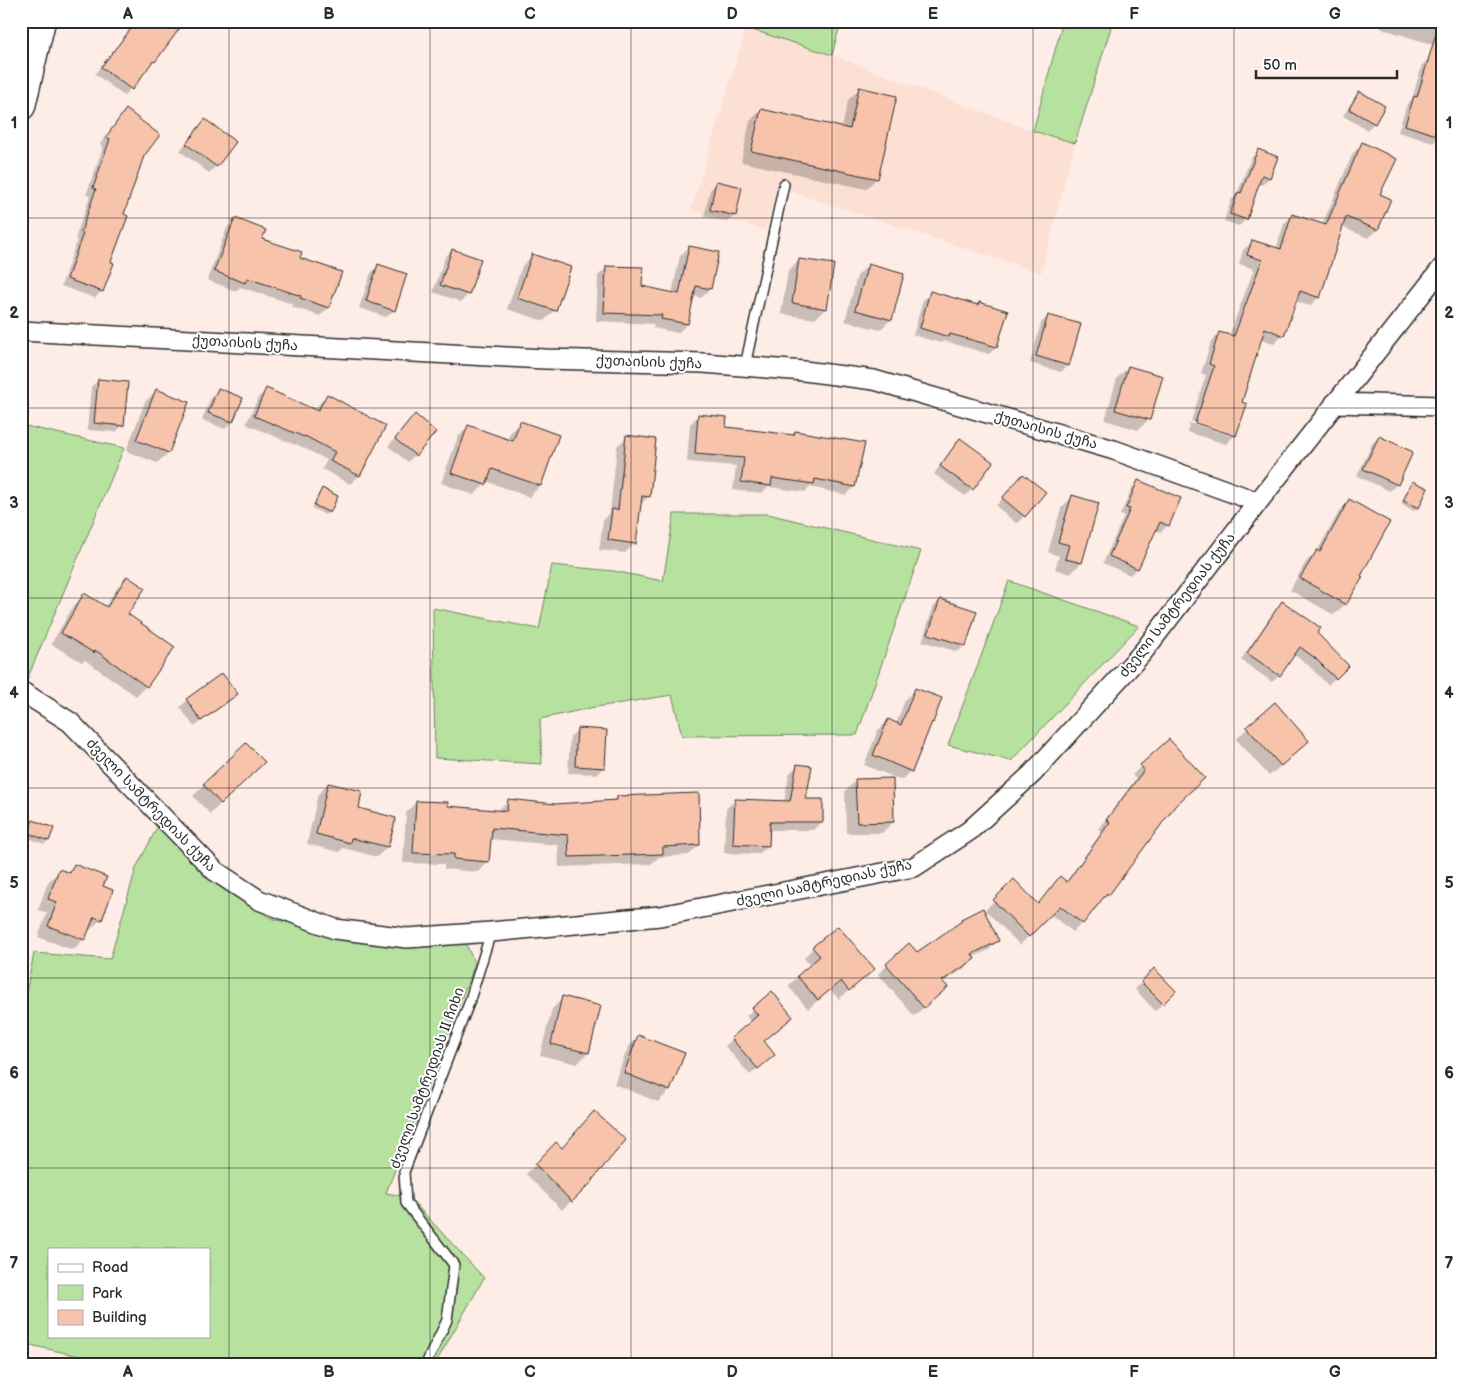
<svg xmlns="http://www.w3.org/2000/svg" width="1463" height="1385" font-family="'Balsamiq Sans','Noto Sans Georgian',sans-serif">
<rect width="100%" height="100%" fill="#fdede6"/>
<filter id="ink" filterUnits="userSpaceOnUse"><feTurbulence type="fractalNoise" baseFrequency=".02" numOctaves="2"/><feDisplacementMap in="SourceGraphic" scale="10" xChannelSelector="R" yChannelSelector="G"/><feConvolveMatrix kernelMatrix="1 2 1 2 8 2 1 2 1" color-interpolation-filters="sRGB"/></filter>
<g filter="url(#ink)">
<!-- built -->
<path fill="#fce0d4" d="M746 28 832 55 1033 131 1075 143 1041 273 776 187 766 230 691 210Z"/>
<!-- green -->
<path fill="#b6e19e" stroke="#708664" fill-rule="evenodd" d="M724 21H841L832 55Z
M1063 21H1113L1075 143 1033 131Z
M21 425 124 448 26 682 21 679Z
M674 514H768L921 551 857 735 682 736 672 695 590 708 540 719 542 764 435 758 433 608 539 629 552 565 614 571 663 581Z
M1009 581 1139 626 1011 761 948 745Z
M158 826 196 861 270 918 335 934 466 944 475 964 386 1193 409 1197 484 1278 435 1364H115L21 1343V1018L34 953 110 959 136 868ZM49 1249H209V1336H49Z"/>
<!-- shadow -->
<path fill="#0003" d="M137 21H185L124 96 95 74Z
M1382 21H1442V41L1434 45 1380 28Z
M1430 58 1440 136 1433 143 1398 132 1407 104 1412 99 1422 65Z
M859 89 877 178 866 189 741 162 750 121 761 110 842 128 848 100Z
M1360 93 1374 123 1367 130 1343 116 1353 100Z
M127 111 143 156 122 215 102 291 95 298 61 286 77 240 75 239 90 196 86 195 103 147 100 144 120 118Z
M205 120 216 166 209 173 180 151 198 127Z
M1362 144 1378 195 1377 230 1368 238 1342 227 1319 297 1310 306 1295 301 1283 335 1274 344 1260 339 1241 403 1235 435 1226 444 1187 432 1190 423 1232 436V433L1191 421 1206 375 1201 373 1211 342 1220 333 1229 336 1254 269 1239 264 1243 250 1252 242 1276 249 1284 224 1292 215 1322 225 1353 153Z
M1258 151 1269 178 1262 185 1258 183 1246 219 1239 226 1224 221 1231 200 1237 194 1251 158Z
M717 183 735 215 728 222 704 217 710 190Z
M235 219 261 240 299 259 328 308 320 316 292 307 293 304 240 287 236 291 207 280 227 228Z
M689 247 710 289 701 298 693 296 687 324 678 333 653 328 654 324 596 321 598 276 607 267 640 287 672 294 680 256Z
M452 250 468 294 461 302 433 292 445 257Z
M533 255 555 310 544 321 507 309 522 266Z
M799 260 826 308 815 319 781 314 788 271Z
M868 265 891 319 880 330 845 321 857 276Z
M378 266 394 310 386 317 359 308 371 273Z
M931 293 976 306 979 303 1006 311 996 347 989 354 944 341 941 343 913 335 923 300Z
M1048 316 1068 365 1061 372 1030 363 1041 323Z
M1128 367 1149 419 1138 430 1105 420 1117 378Z
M98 380 123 425 116 432 87 430 91 387Z
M218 390 241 399 232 422 225 429 202 420 211 397Z
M266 390 315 411 319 404 327 396 385 427 359 476 350 484 322 469 327 460 296 444 295 445 246 424 258 398Z
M156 391 168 453 157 463 126 451 145 402Z
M699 415 724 428 791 436 795 432 854 487 846 495 810 487 805 492 769 487 762 493 733 490 736 466 687 462 690 424Z
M415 416 434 432 408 462 388 446Z
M520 422 558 436 540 486 529 497 486 481 485 484 474 495 441 483 458 437 469 426 507 440 510 433Z
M627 437 649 496 639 506 635 543 625 553 599 550 603 520 610 512 617 446Z
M1379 437 1397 484 1390 491 1357 476 1372 444Z
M960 440 972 489 965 496 934 474 953 447Z
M1139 481 1168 525 1161 532 1155 530 1137 568 1130 575 1103 563 1124 516 1120 515 1132 488Z
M1016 482 1044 493 1017 524 996 506Z
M1413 482 1427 489 1418 508 1414 511 1401 504 1410 486Z
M322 490 329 512 325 515 312 508 319 493Z
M1072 497 1097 504 1081 563 1070 574 1055 569 1059 556 1048 552 1061 508Z
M1349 501 1345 604 1334 615 1290 590 1306 562 1316 553 1339 512Z
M127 578 126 614 146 686 136 696 85 660 82 662 51 644 74 605 85 595 105 607 117 588Z
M940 600 965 645 958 652 922 641 933 608Z
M1282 603 1347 666 1328 685 1308 665 1293 654 1279 675 1272 682 1241 660 1275 610Z
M915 690 932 722 930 724 911 771 901 780 864 765 878 730 888 721 896 724 905 700Z
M236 694 229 701 194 727 180 707 187 700Z
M1275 703 1297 752 1269 776 1236 739Z
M577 730 604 767 597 774 568 773 570 737Z
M1169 740 1172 808 1108 894 1099 902 1082 923 1073 932 1050 914 1020 945 985 910 1014 881 1037 905 1060 878 1066 882 1102 832 1098 829 1136 779 1132 775Z
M246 744 252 773 210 814 193 796Z
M798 765 804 800 822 821 813 830H769L768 845 759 854 724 853 726 809 735 800 784 802 789 774Z
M856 780 893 822 882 833H846L845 791Z
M328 784 357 809 394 819 387 847 377 857 343 848 339 852 307 844 318 794Z
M618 797 699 845 689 855 659 857 651 864 559 867 558 845 490 839 488 861 478 872 444 869V864L403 863 406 813 416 802 447 807 497 811 508 801 555 805 613 802Z
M33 822 52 829 48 841 44 844 26 837 30 825Z
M74 866 102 887 101 919 90 930 88 929 84 939 73 950 38 937 47 913 38 910 48 882 59 871 67 873Z
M962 920 997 941 989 950 973 957 974 959 965 968 942 983 937 996 914 1016 878 974 909 945 916 953 953 929Z
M813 948 863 978 839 999 830 990 808 1009 788 986 810 966 804 958Z
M1154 970 1175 991 1155 1011 1135 989Z
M772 993 763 1042 766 1062 750 1075 725 1046 751 1022 746 1016Z
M563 998 588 1053 577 1064 540 1055 552 1009Z
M639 1037 683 1054 669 1091 658 1102 614 1084 628 1047Z
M556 1144 592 1180 562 1210 526 1174Z"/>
<!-- building -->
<path fill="#f8c3ab" stroke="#2b2b2b" d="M137 21H185L155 62 153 61 132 90 101 67Z
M1438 27 1442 28V137L1405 125 1414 96 1417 97Z
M859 87 897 96 878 179 751 151 761 109 850 129Z
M1359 91 1385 106 1375 124 1349 109Z
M126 109 160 135 144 156 124 214 128 216 111 262 114 263 103 292 67 279 83 233 81 232 96 189 93 188 110 139 106 137Z
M205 119 236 142 217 167 186 144Z
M1362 142 1397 159 1380 194 1391 199 1378 230 1346 217 1320 298 1300 291 1284 336 1265 328 1242 402 1247 404 1236 436 1195 423 1214 366 1209 364 1219 332 1234 336 1262 260 1247 255 1252 240 1281 249 1292 214 1326 225Z
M1258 149 1278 157 1270 178 1262 175 1247 220 1230 214 1238 192 1241 193Z
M716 181 742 187 736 216 710 210Z
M235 218 266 230 262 239 302 252 300 258 342 272 329 308 300 298 301 296 247 278 245 283 214 271Z
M689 246 719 252 711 289 696 286 688 324 661 319 662 315 604 313 606 266 643 267 642 286 679 294Z
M452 249 481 259 469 295 440 285Z
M532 254 571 267 556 311 517 298Z
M799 259 834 264 827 309 792 303Z
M378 264 407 274 395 311 366 301Z
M868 264 904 274 892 320 855 310Z
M930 291 978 305 979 302 1008 311 997 347 950 334 949 337 920 328Z
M1048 315 1081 324 1069 366 1036 356Z
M1128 366 1163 376 1150 420 1115 410Z
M98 379 128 382 124 426 94 423Z
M218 388 243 398 233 422 208 413Z
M266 388 318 411 327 394 386 426 360 476 330 461 335 452 305 436 304 437 254 416Z
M156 389 189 402 169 453 136 440Z
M415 414 436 432 416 456 395 439Z
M698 414 727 417 726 427 794 435 795 431 865 443 855 487 815 479 814 484 772 478 771 486 741 482 744 458 695 454Z
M520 421 559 435 541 486 492 469 486 485 451 473 468 425 513 441Z
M626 435 656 439 650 497 642 496 636 544 608 540 612 509 618 510Z
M1379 436 1413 452 1398 485 1363 469Z
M960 438 993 462 973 490 940 466Z
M1023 474 1046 492 1025 517 1002 498Z
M1138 480 1181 498 1169 526 1160 522 1138 569 1109 556 1130 509 1126 508Z
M1412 481 1428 488 1419 508 1403 501Z
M322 488 338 496 330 513 314 505Z
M1072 495 1099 503 1082 563 1065 559 1069 545 1058 542Z
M1349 499 1390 522 1361 576 1363 577 1346 605 1300 578 1317 550 1320 552Z
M127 576 145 588 128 614 175 647 147 687 95 650 94 653 61 633 84 593 107 607Z
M940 599 977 611 966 646 928 634Z
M1282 601 1321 628 1317 633 1349 666 1336 679 1315 658 1300 647 1280 676 1247 653Z
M222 673 238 694 201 721 186 699Z
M915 688 942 698 933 723 932 722 912 772 873 755 888 719 901 725Z
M1275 702 1309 741 1281 766 1246 727Z
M577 728 607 730 605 768 575 766Z
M1169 739 1205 778 1175 806 1109 895 1107 893 1083 924 1060 906 1029 937 993 900 1014 879 1038 904 1060 876 1067 882 1110 822 1106 820 1144 770 1140 765Z
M246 743 265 762 221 804 203 784Z
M797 764 812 766 806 799H823V822H770L769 846 733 844 735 799 790 801Z
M893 778 894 822 857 823 855 779Z
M328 783 362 791 359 808 396 818 388 847 351 838 350 843 316 834Z
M699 793 700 845 663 847V854L569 857 568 835 492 828 489 862 454 859V854L413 853 416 801 448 802V806L507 811 508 799 555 804 617 800V796Z
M33 820 54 828 49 841 28 833Z
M74 864 107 877 103 886 113 890 102 920 94 917 85 940 48 926 57 902 48 899 59 869 70 873Z
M983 908 999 941 972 954 975 959 942 981 948 987 924 1008 886 964 909 943 917 952 962 921 961 919Z
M838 926 875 969 849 991 841 981 818 1000 797 976 820 956 812 947Z
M1154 968 1176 991 1163 1004 1141 982Z
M772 991 793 1017 764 1041 775 1055 758 1069 731 1038 758 1015 752 1008Z
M562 996 601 1006 589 1053 551 1044Z
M638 1035 685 1053 670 1091 624 1073Z
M594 1111 626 1140 593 1179 594 1180 572 1202 535 1164 556 1142 562 1148Z"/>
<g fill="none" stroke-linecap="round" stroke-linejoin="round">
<!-- service casing -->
<g stroke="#2b2b2b" stroke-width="12">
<path id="service" d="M745 366 784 184
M426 1364 447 1320 454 1265 406 1203 404 1172 469 1003 491 932"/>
</g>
<!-- minor casing -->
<g stroke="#2b2b2b" stroke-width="22">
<path id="minor" d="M21 331 545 359 703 363 804 371 874 380 1114 450 1258 502
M1335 403 1442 406
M21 691 70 722 215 871 259 900 335 929 407 938 491 932 660 916 914 867 969 831 1032 774 1143 652 1258 502 1442 268"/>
</g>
<!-- primary casing -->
<g stroke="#2b2b2b" stroke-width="31">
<path id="primary" d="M21 106 41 21"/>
</g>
<!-- service -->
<use href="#service" stroke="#fff" stroke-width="9"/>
<!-- minor -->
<use href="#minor" stroke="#fff" stroke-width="19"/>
<!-- primary -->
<use href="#primary" stroke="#fff" stroke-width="28"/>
</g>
</g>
<!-- grid -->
<path fill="none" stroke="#2b2b2b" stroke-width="1" stroke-opacity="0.55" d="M229 21V1364M430 21V1364M631 21V1364M832 21V1364M1033 21V1364M1234 21V1364M21 218H1442M21 408H1442M21 598H1442M21 788H1442M21 978H1442M21 1168H1442"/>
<g text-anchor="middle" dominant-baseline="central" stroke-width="4" stroke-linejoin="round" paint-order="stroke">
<!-- street labels -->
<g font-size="14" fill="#2b2b2b" stroke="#fff">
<text transform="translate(245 343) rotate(3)">ქუთაისის ქუჩა</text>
<text transform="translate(649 362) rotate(2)">ქუთაისის ქუჩა</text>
<text transform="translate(1046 430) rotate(16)">ქუთაისის ქუჩა</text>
<text transform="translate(1177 605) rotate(-52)">ძველი სამტრედიას ქუჩა</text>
<text transform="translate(151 805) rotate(46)">ძველი სამტრედიას ქუჩა</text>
<text transform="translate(824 883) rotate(-12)">ძველი სამტრედიას ქუჩა</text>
<text transform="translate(427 1078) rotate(-70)">ძველი სამტრედიას II ჩიხი</text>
</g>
</g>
<!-- margin -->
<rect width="1463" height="1385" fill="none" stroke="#fff" stroke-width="55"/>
<!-- legend -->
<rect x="48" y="1248" width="162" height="90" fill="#ffffff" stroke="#aaaaaa"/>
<rect x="58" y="1264" width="25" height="8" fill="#ffffff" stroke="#aaaaaa"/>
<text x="92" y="1272" font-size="15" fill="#2b2b2b">Road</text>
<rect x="58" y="1285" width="25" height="15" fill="#b6e19e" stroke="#aaaaaa"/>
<text x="92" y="1298" font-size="15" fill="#2b2b2b">Park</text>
<rect x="58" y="1310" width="25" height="15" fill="#f8c3ab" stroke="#aaaaaa"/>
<text x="92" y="1322" font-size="15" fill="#2b2b2b">Building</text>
<!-- scale -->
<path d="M1256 70v8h141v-8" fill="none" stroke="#2b2b2b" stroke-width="2.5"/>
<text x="1263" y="70" font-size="15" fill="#2b2b2b" stroke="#ffffff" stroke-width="4" paint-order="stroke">50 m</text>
<rect x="28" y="28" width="1408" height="1330" fill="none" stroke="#2b2b2b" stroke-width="2"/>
<g font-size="16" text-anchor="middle" font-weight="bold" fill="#2b2b2b">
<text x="128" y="19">A</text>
<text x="329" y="19">B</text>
<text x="530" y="19">C</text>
<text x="732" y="19">D</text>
<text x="933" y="19">E</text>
<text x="1134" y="19">F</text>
<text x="1335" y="19">G</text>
<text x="14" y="128">1</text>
<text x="1449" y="128">1</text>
<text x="14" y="318">2</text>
<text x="1449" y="318">2</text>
<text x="14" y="508">3</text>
<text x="1449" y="508">3</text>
<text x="14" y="698">4</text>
<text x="1449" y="698">4</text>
<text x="14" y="888">5</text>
<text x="1449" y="888">5</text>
<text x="14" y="1078">6</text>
<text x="1449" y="1078">6</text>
<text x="14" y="1268">7</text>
<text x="1449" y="1268">7</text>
<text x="128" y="1377">A</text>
<text x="329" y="1377">B</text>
<text x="530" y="1377">C</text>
<text x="732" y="1377">D</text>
<text x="933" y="1377">E</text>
<text x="1134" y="1377">F</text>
<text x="1335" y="1377">G</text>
</g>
</svg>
